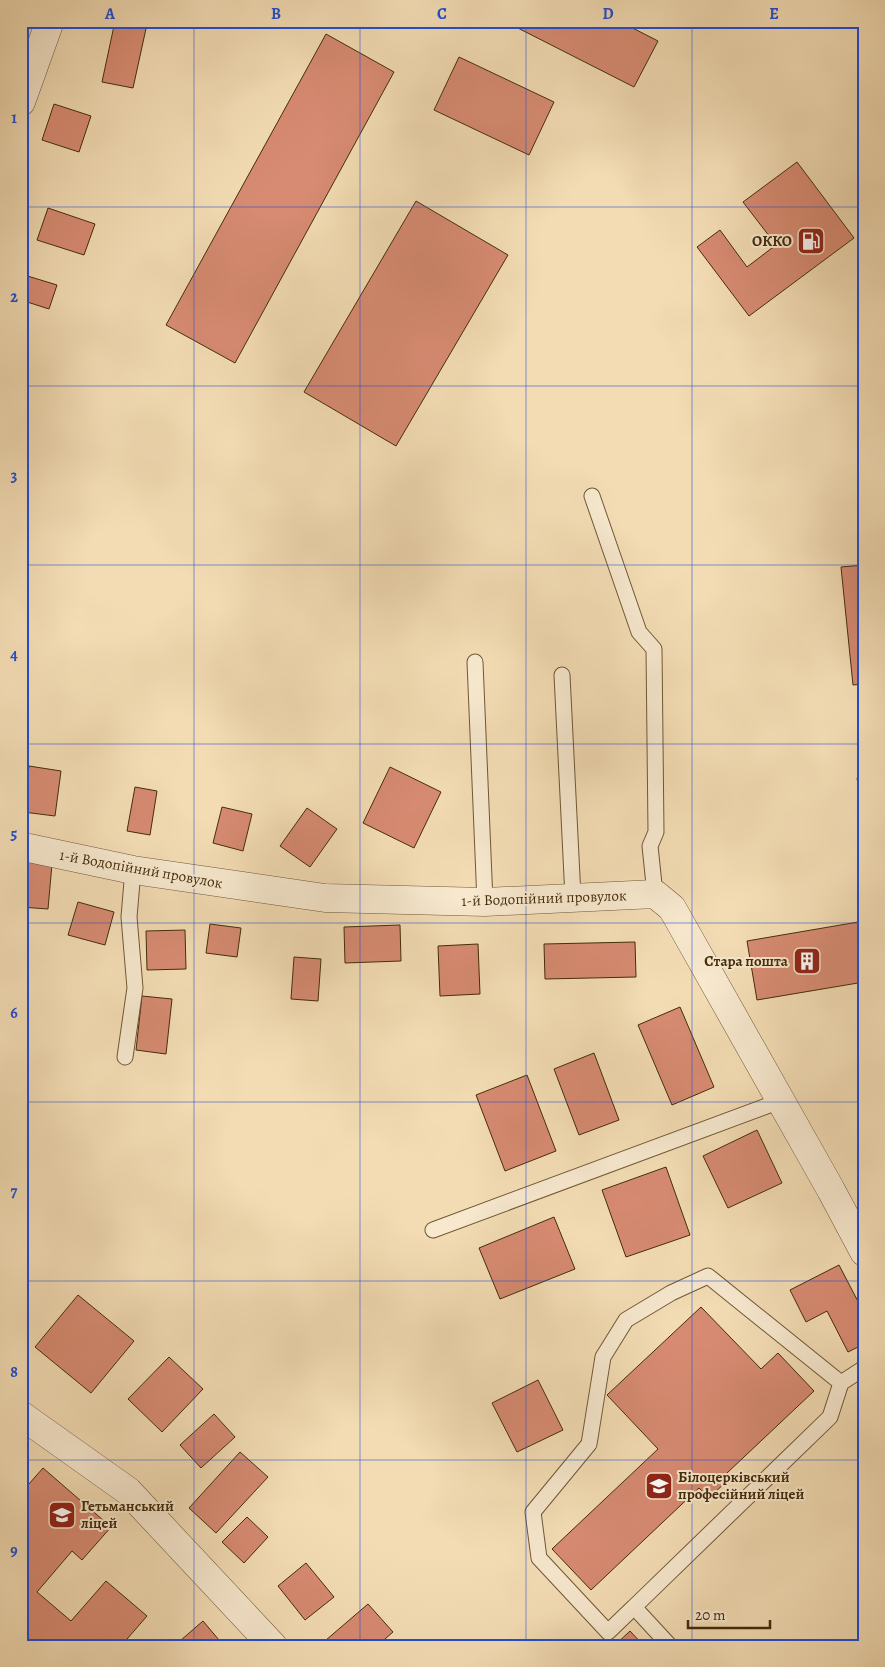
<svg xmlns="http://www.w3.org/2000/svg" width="885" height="1667" font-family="Alegreya,serif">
<rect width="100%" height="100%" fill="#f3dcb4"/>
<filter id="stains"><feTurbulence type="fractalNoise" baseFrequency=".004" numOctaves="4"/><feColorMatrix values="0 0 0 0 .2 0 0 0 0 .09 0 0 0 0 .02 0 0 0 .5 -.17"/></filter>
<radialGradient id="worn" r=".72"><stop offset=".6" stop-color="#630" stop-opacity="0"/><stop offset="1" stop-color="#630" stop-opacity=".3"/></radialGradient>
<!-- building -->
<path fill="#d78b72" stroke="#432c0b" d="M115 21H135L147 24 133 88 102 82Z
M504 21H619L658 41 634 87Z
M326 34 394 72 235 363 166 325Z
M459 57 554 102 529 155 434 110Z
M54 104 91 116 79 152 42 140Z
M797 162 854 238 749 316 697 247 720 230 747 267 776 245 743 202Z
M416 201 508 255 396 446 304 392Z
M48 208 95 224 84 255 37 240Z
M21 274 57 285 49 309 21 300Z
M864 565V684L853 685 841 567Z
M29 766 61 771 55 816 23 812Z
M390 767 441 792 414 848 363 823Z
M864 777V824L857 778Z
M135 787 157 791 150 835 127 831Z
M222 807 252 814 243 851 213 843Z
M307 808 337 829 310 867 280 846Z
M21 861 52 864 48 909 21 907Z
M78 902 114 912 105 945 68 935Z
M864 921V982L757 1000 747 941Z
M210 924 241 928 237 957 206 953Z
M400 925 401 961 345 963 344 927Z
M185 930 186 969 147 970 146 931Z
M635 942 636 977 545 979 544 944Z
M478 944 480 994 440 996 438 946Z
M294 957 321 959 318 1001 291 999Z
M142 996 172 999 166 1054 136 1050Z
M680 1007 714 1087 672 1105 638 1025Z
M594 1053 619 1120 579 1135 554 1069Z
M527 1075 556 1151 505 1171 476 1095Z
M757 1130 782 1183 728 1208 703 1156Z
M666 1167 690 1235 626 1257 602 1190Z
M554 1217 575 1269 500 1299 479 1248Z
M839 1265 864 1313V1344L848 1352 827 1311 806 1322 790 1290Z
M21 1274 28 1279 21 1289Z
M78 1295 134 1341 91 1393 35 1347Z
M701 1307 761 1369 778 1353 814 1391 727 1473 731 1477 709 1498 699 1488 591 1590 552 1549 658 1449 607 1395Z
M169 1357 203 1389 162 1432 128 1399Z
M538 1380 563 1430 517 1452 492 1403Z
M864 1394V1404L859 1396Z
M214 1414 235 1437 201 1468 180 1445Z
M240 1452 268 1477 216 1533 189 1508Z
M43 1468 111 1527 82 1560 72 1551 37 1592 71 1621 106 1581 147 1616 121 1646H33L21 1636V1493Z
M247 1517 268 1537 244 1563 222 1542Z
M306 1563 334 1597 305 1620 278 1586Z
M368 1604 393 1632 377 1646H331L326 1640Z
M203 1621 224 1646H185L181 1640Z
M630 1631 644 1646H614Z"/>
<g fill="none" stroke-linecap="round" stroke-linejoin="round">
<!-- service casing -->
<g stroke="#6f5835" stroke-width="17">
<path id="service" d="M592 496 639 632 654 649 656 832 650 846 655 894
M475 662 485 902
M562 675 573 897
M125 1057 135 988 129 917 133 870
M433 1230 780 1101
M634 1607 830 1417 841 1383 864 1368
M670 1646 634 1607 608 1632 539 1558 533 1512 589 1444 603 1357 626 1320 671 1293 708 1276 841 1383"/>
</g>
<!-- minor casing -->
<g stroke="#6f5835" stroke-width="29">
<path id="minor" d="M21 102 50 21
M21 849 29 848 133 870 325 898 485 902 655 894 672 908 831 1190 864 1252
M21 1415 128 1491 273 1646"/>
</g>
<!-- service -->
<use href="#service" stroke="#f7e8ce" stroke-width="15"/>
<!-- minor -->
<use href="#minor" stroke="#f7e8ce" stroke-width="28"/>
</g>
<!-- grid -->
<path fill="none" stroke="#1d4ed8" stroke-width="1" stroke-opacity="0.55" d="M194 21V1646M360 21V1646M526 21V1646M692 21V1646M21 207H864M21 386H864M21 565H864M21 744H864M21 923H864M21 1102H864M21 1281H864M21 1460H864"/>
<!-- icons -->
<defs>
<g id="fuel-square" transform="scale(1.4375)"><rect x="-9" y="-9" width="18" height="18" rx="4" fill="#8f2418" stroke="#f7e8ce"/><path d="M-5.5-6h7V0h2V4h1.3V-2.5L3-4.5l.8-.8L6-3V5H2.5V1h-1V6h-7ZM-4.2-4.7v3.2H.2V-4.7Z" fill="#fff"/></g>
<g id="building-square" transform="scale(1.4375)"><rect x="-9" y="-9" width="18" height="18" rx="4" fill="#8f2418" stroke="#f7e8ce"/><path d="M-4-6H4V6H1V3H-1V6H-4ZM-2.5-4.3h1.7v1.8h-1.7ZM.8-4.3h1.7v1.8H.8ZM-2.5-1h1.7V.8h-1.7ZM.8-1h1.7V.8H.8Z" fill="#fff"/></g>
<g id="university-square" transform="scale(1.4375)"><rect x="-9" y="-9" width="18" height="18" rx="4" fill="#8f2418" stroke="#f7e8ce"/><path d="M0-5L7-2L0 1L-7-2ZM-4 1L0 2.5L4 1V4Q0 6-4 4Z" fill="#fff"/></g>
<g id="school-square" transform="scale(1.4375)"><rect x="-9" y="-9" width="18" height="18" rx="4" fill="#8f2418" stroke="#f7e8ce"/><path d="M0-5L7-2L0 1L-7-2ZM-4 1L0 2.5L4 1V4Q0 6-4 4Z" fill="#fff"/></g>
</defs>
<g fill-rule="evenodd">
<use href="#fuel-square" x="811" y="241"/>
<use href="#building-square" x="807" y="961"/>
<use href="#university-square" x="659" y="1486"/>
<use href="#school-square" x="62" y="1515"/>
</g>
<g text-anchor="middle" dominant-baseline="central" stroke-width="4" stroke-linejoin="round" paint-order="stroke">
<!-- poi labels -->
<g font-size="15" font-weight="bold" fill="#432c0b" stroke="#f7e8ce" text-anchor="end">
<text x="792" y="241">ОККО</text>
<text x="788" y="961">Стара пошта</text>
<text x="678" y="1477" text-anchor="start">Білоцерківський<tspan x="678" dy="17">професійний ліцей</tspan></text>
<text x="81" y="1506" text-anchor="start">Гетьманський<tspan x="81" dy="17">ліцей</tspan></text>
</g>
<!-- street labels -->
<g font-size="15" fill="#432c0b" stroke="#f7e8ce">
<text transform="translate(141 869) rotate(10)">1-й Водопійний провулок</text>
<text transform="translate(544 898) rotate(-2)">1-й Водопійний провулок</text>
</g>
</g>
<!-- margin -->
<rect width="885" height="1667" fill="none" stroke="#f3dcb4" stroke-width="55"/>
<!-- scale -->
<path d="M688 1620v8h82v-8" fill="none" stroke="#432c0b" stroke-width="2.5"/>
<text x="695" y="1620" font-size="15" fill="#432c0b" stroke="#f7e8ce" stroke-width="4" paint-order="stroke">20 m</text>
<rect x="28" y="28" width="830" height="1612" fill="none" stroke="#1d4ed8" stroke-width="2"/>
<g font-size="16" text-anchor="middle" font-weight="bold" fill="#1d4ed8">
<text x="110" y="19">A</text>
<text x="276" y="19">B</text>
<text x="442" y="19">C</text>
<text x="608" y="19">D</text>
<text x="774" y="19">E</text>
<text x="14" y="123">1</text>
<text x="14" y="302">2</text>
<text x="14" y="481">3</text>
<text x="14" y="660">4</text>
<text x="14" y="839">5</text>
<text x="14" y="1018">6</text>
<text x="14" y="1197">7</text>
<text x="14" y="1377">8</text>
<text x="14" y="1556">9</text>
</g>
<rect width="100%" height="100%" filter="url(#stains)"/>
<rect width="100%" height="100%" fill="url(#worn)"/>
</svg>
